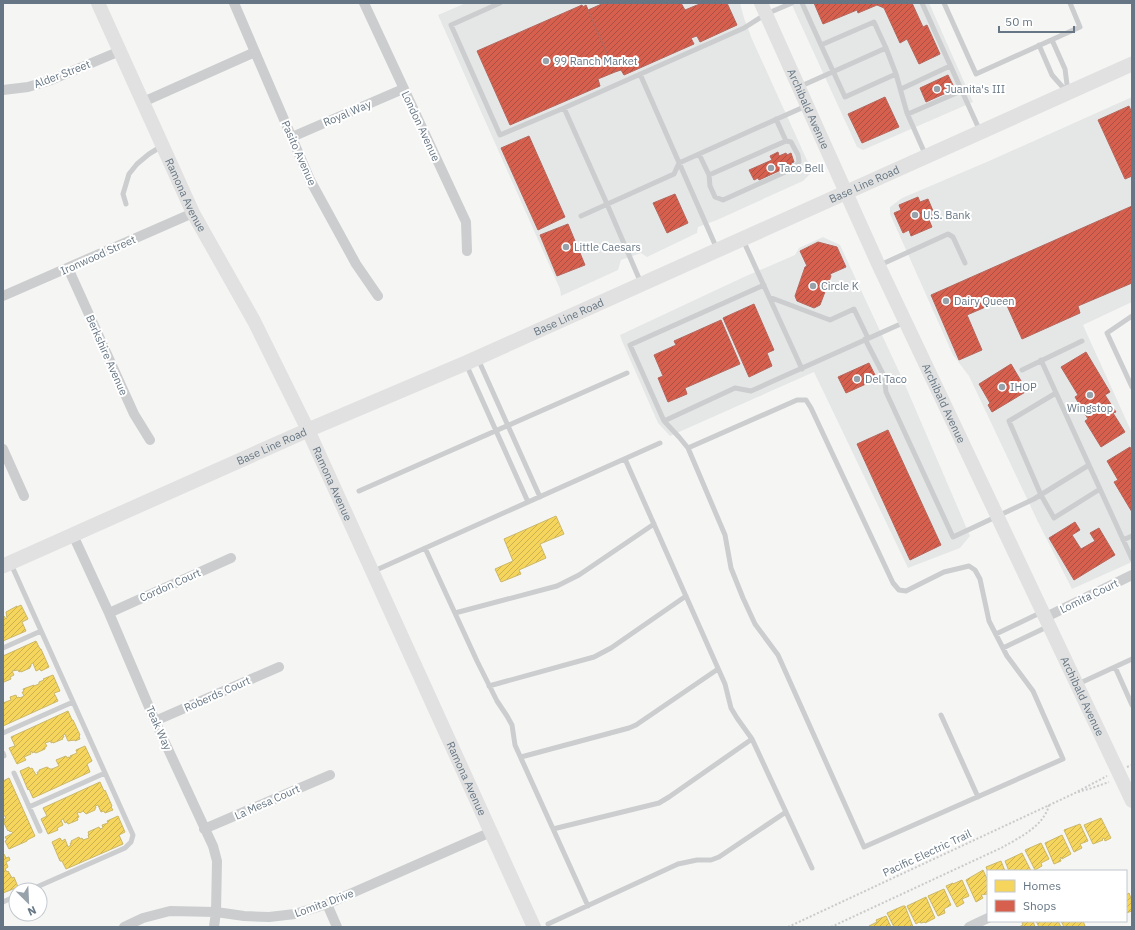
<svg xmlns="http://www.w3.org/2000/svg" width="1135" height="930" font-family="'IBM Plex Sans',sans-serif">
<defs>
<pattern id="homes-hatch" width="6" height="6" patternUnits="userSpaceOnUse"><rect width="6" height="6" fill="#f6d55c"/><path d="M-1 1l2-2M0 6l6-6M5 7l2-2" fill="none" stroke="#cbb152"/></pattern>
<pattern id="shops-hatch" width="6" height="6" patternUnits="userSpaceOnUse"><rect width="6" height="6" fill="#d6604d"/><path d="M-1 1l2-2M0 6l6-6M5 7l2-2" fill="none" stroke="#a85144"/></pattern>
</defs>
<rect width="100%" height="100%" fill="#f5f5f4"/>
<!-- built -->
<path fill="#e5e7e7" d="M466 3H740L744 18 752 39 811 169 810 174 803 181 717 220 698 227 697 233 647 257 641 253 621 260 618 270 561 296 560 289 438 15Z
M791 3H929L973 102 863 150 857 147Z
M1132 97V302L1083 325 1132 433V562L1072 589 1038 522 969 376 953 355 890 214V207L902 198 989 161Z
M823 237 840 245 903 380 970 536 960 548 908 568 814 372 670 436 658 423 622 341 620 335 746 276 795 255 799 248Z"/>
<!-- homes -->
<path fill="url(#homes-hatch)" stroke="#cbb868" d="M556 516 564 534 540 544 546 558 519 570 521 574 501 582 495 569 513 561 504 539Z
M21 605 28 619 22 622 26 631 3 641V616H4L6 619 7 618 6 612 17 606V607Z
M36 641 40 649H41L49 667 41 671 40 669 36 671 33 663 31 664V666L30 667V668L21 672V671L19 672 18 670 12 671 14 675 10 677 11 679 4 682 3 681V656Z
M53 675 60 691 54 693 58 701 3 726V703L11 700 10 697 16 695 17 698 19 697 20 698 24 696 22 692H24L23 689 34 685V686L39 684V682L44 680 43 679Z
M68 711 72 720H73L80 735 79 736 80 739 75 741V740L68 741 65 734 63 735 64 737 62 738 63 739 53 743V742L51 743V741L45 743 47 746 45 747V749L36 753 34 752 32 753V751L30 752 31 754 24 757 26 760 17 764 9 748 15 746 11 737Z
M85 746 92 761 87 764 90 772 33 798 29 789 28 790 20 771 29 767 30 769 32 768 36 775 38 774 37 772H39V770L47 767 50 769H52L59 766 56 760 66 756 67 758 69 757 70 758H71L70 756 77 753 76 750Z
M9 778 35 836 27 840V841L9 849 5 841 7 840 5 837 13 833 11 831 10 832 9 830 8 831 3 821H5L4 819 6 818 4 815 3 816V781Z
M100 782 104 791 105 790 112 806 111 807 113 810 105 813 104 811 101 812 98 805 95 806 96 808H95V810L86 814 83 811 80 813 79 812 77 813 79 817 77 818 78 820 68 824 67 822 65 823 63 819 61 820 63 825 57 828 58 830 48 834 41 819 47 816 43 808Z
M118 816 125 832 119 835 123 844 66 869 62 861H60L52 842 60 838 62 841 65 839 68 847 71 845 70 843H72L71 841 79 837 80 839 82 838 83 840 89 838 88 835H89L88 832 99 827 100 829 103 828 102 825 108 823 107 821Z
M1101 818 1111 838 1105 841 1104 838 1102 839 1103 840 1093 844 1084 825Z
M1080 824 1088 841 1080 844 1082 848 1074 852 1064 830Z
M1062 835 1071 854 1062 859 1061 857 1060 858 1061 861 1054 864 1045 843Z
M1041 843 1049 859 1041 863 1042 866 1035 870 1025 850Z
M1022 853 1031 871H1009L1005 861Z
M4 854 6 858 9 857 10 860 6 862 8 867 5 869 7 872 8 871 12 878 14 877 18 887 3 893V855Z
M1001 861 1005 871H988V872L986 867Z
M983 870 988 881V894H987L981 895 983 898 976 902 966 880Z
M962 880 969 896 962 899 964 903 957 907 946 886 953 883V884Z
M944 889 951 905 944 909 945 913 938 916 928 896Z
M1129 893 1132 901H1131L1132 904V911L1126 913V895Z
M926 897 935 918 925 923V922L921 923 919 922 916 924 907 906Z
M903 906H905L913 927H894L887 913Z
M886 916 891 927H870L869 926 877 922 876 920Z
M1026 921H1030V922L1033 921 1035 927H1019L1023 925 1022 923Z
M1036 921H1058L1061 927H1039Z
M1061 921H1083L1085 926 1083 927H1064Z"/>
<!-- shops -->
<path fill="url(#shops-hatch)" stroke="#b4675e" d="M604 3H681L685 10 702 3H727L737 25 700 42 697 36 691 38 694 44 624 75 621 70 615 72 588 10Z
M814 3H912L923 27 927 25 940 54 919 64 907 39 900 43 884 8 877 5 858 13 857 10 823 24Z
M582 5 583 7 586 5 615 72 598 79 600 86 510 125 477 51Z
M948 75 955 89 926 102 920 88Z
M885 97 899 127 862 143 848 114Z
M1129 106 1132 113V176L1125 179 1098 120Z
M529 136 565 217 538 230 501 148Z
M778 152 779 156 786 153 787 155 791 153 794 162 791 163 792 165 759 180 758 178 754 180 749 170 772 160 770 156Z
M675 194 688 223 667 233 653 203Z
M918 197 920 202 928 199 936 218 929 220 932 227 911 236 909 230 903 233 894 213 901 210 899 205Z
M1132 206V249L1130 250 1132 254V283L1078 306 1080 313 1022 339 1004 299 967 315 982 350 959 360 931 295Z
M568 224 585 265 557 276 540 235Z
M818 242 837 247 846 267 830 274 831 276 820 305 814 308 797 301 795 296 805 267 807 266 800 251Z
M754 304 774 350 767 353 772 366 749 377 723 318Z
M721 320 740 364 685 388 687 394 668 402 658 378 663 376 654 355 676 345 674 341Z
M1086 352 1110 392 1105 395 1116 412 1113 413 1125 432 1101 447 1085 421 1088 419 1075 397 1078 395 1061 367Z
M869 363 877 379 846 393 838 377Z
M1011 364 1027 391 992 412 988 405 990 403 979 384Z
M888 430 941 545 910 560 857 444Z
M1130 447 1132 451V512L1114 482 1118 480 1107 461Z
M1075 522 1080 530 1072 535 1081 549 1095 541 1090 533 1099 528 1115 555 1074 580 1049 538Z"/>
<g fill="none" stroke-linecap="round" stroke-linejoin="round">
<!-- path -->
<path stroke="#cacaca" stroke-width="2" stroke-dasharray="2 2" stroke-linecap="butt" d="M1127 767 1132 765
M1078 792 1092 788 1109 782
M788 927 1073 794 1107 776
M831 927 1001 848C1019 838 1044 826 1049 805"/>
<!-- lane -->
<path stroke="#cbcdce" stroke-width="5" d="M500 3 451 25 500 135 564 108 744 28 766 14 792 3
M802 3 821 45 874 22 886 48
M922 3 980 131
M944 3 976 74 1080 27 1070 3
M1052 40 1065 69 1068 92
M821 45 845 97 896 74
M1039 45 1052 75 1067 92
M640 74 717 249
M799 87 886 48 896 74 907 113 926 156
M901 89 950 66
M564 108 607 204 641 283
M908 114 961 91
M699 154 709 175 786 141 776 119
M709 175 710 186 715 197 723 200 794 168 799 162 798 155 791 142 786 141
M126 204 123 194 129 174 137 164 149 154 162 146
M581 216 674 174 679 163 806 106
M743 240 802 369
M880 265 948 234 953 237 965 263
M769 297 830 320 854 309 868 338
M1132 316 1107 333 1132 387
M865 339 884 376 886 392 953 537 1034 499 1089 465
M478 359 540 497
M1041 360 1132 559
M466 364 528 502
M1022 370 1082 341
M1056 393 1009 421 1041 495 1054 518 1100 489
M664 421 735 388 751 391 905 322
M688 448 797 400H806L811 408 893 583 899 590 906 591 944 572 969 566 975 570 980 579 989 621 1007 656 1033 691 1063 759 864 847 778 655 755 624 743 598 731 568 725 535 688 448 679 437 664 421 630 345 764 285
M625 459 725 684 731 708 737 718 752 739 812 868
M359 491 627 373
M1123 540 1132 536
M425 548 477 661 497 701 507 716 512 725 515 745 588 906
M11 564 133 835 131 842 125 848 30 890
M374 571 660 443
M455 613 557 586 579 575 654 524
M996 634 1042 612
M3 648 41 631
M1003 648 1049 626
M1115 667 1132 705
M1078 684 1132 659
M489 686 594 657 611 648 686 596
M941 715 978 797
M3 733 73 702
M3 753 4 756
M521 757 629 728 636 725 718 669
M14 773 40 831
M29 807 105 773
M553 829 659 803 669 797 752 739
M3 902 16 896
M548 924 678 864 697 860H711L719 857 786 812"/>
<!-- street -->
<path stroke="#cbcdce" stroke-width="10" d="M234 3 310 180 356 264 378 296
M364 3 466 222 467 251
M3 90 28 87 51 80 120 51
M143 102 255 52
M292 137 403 89
M68 268 134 414 150 440
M3 296 193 213
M3 449 24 496
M73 535 109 613 155 721 213 846 217 861 216 912 214 927
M109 613 231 558
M1046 617 1132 575
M155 721 279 667
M204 829 330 775
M327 904 337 927
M124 927 143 918 170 911 216 912 244 916 269 917 295 914 327 904 491 832
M969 927 988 918"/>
<!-- secondary -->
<g stroke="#e0e1e0" stroke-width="14">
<path id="s1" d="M98 3 193 213 254 321 308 430 534 927"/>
<path id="s2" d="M761 3 879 266 1132 801"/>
</g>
<!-- primary -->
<path stroke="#e0e1e0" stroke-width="15" id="s3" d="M3 566 308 430 466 363 1132 64"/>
</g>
<!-- markers -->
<g fill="#98a2ab" stroke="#fff" stroke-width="1.5">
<circle cx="546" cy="61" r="4"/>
<circle cx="937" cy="89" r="4"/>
<circle cx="771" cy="168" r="4"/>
<circle cx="915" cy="215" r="4"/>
<circle cx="566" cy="247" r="4"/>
<circle cx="813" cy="286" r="4"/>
<circle cx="946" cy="301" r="4"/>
<circle cx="857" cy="379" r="4"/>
<circle cx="1002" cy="387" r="4"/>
<circle cx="1090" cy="395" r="4"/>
</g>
<g text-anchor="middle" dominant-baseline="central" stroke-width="4" stroke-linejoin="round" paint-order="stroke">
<!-- poi labels -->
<g font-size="11" fill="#667684" stroke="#fff" text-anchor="start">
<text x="554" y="61">99 Ranch Market</text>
<text x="945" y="89">Juanita's III</text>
<text x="779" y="168">Taco Bell</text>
<text x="923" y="215">U.S. Bank</text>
<text x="574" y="247">Little Caesars</text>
<text x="821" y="286">Circle K</text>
<text x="954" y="301">Dairy Queen</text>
<text x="865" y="379">Del Taco</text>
<text x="1010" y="387">IHOP</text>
<text x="1090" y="408" text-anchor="middle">Wingstop</text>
</g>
<!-- street labels -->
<g font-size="11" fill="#667684" stroke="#fff">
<text transform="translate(62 74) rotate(-21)">Alder Street</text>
<text stroke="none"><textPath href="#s2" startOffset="116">Archibald Avenue</textPath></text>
<text transform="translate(347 113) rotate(-23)">Royal Way</text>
<text transform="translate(421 126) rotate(65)">London Avenue</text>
<text transform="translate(299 153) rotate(66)">Pasito Avenue</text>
<text stroke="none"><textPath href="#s3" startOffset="942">Base Line Road</textPath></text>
<text stroke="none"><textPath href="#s1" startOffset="211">Ramona Avenue</textPath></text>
<text transform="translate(98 255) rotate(-24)">Ironwood Street</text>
<text stroke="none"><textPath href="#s3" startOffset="618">Base Line Road</textPath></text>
<text transform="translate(107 355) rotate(66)">Berkshire Avenue</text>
<text stroke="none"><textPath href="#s2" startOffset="440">Archibald Avenue</textPath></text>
<text stroke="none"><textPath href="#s3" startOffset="294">Base Line Road</textPath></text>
<text stroke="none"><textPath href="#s1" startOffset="535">Ramona Avenue</textPath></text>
<text transform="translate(170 585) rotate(-24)">Cordon Court</text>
<text transform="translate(1089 596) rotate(-26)">Lomita Court</text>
<text transform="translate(217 694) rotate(-24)">Roberds Court</text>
<text stroke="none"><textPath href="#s2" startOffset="764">Archibald Avenue</textPath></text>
<text transform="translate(159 728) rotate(66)">Teak Way</text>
<text stroke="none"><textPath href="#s1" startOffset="859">Ramona Avenue</textPath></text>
<text transform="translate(267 802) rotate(-24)">La Mesa Court</text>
<text transform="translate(927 853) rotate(-25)">Pacific Electric Trail</text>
<text transform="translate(324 903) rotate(-20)">Lomita Drive</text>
</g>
</g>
<!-- border -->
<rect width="1135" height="930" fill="none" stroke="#667684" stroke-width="8"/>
<!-- legend -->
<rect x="987" y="870" width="140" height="52" fill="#ffffff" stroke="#c2c8ce"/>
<rect x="995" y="880" width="20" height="12" fill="#f6d55c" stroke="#c2c8ce"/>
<text x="1023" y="890" font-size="12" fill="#667684">Homes</text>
<rect x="995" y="900" width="20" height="12" fill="#d6604d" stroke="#c2c8ce"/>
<text x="1023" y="910" font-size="12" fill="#667684">Shops</text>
<!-- north arrow -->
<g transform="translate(28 902) rotate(156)"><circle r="19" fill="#ffffff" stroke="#c2c8ce"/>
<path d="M0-3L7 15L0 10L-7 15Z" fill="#98a2ab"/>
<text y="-6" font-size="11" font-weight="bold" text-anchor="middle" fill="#667684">N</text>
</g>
<!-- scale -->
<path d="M999 26v6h75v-6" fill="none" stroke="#667684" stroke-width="2"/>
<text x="1005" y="26" font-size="12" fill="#667684" stroke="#ffffff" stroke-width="3" paint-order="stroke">50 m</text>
</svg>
